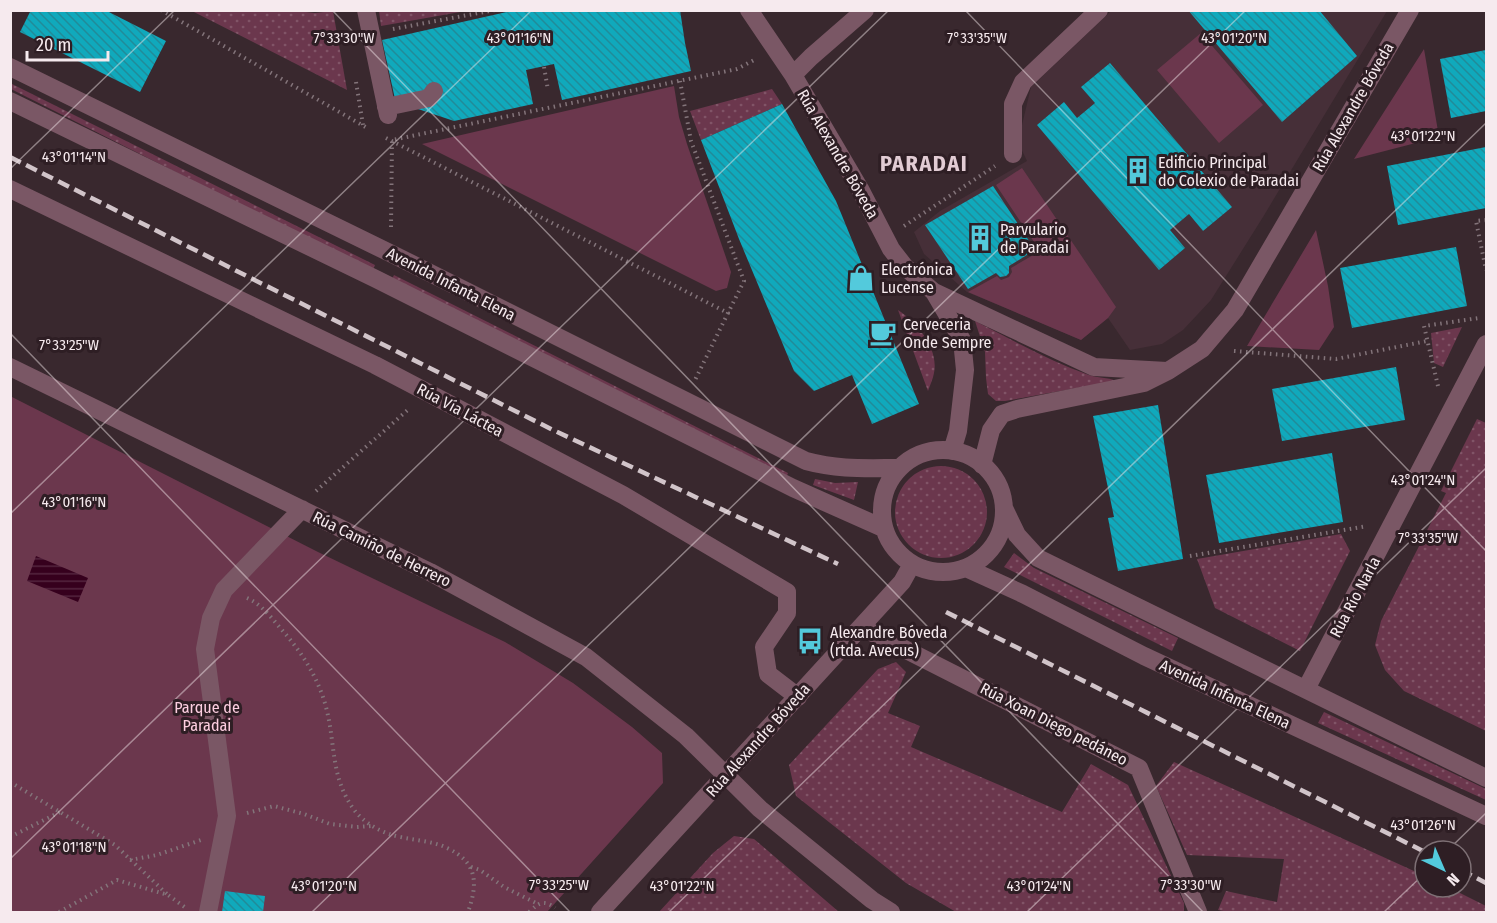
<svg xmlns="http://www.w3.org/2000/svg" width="1497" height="923" font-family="'Fira Sans Condensed',sans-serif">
<defs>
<pattern id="grass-dots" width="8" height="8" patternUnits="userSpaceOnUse" patternTransform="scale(1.5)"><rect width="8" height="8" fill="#6b374d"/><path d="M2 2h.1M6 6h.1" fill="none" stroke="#815467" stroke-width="1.8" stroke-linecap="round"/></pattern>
<pattern id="water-rules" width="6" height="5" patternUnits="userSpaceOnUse" patternTransform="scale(1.5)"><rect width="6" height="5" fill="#36001d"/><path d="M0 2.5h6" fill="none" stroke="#54253e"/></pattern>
<pattern id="building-back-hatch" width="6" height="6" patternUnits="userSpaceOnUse" patternTransform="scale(1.5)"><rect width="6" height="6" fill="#10a9bc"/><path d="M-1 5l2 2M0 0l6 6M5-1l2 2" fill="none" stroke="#218b99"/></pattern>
</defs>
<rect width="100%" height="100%" fill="#39282e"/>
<!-- built -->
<path fill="#462f38" d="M1111 11H1387L1263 217 1211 300 1183 330 1162 344 1130 350 1108 318 1081 340 1013 311 967 292 924 254 914 232 940 211 1027 161 1018 142 1031 87Z"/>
<!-- grass -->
<path fill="url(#grass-dots)" d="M297 11 315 13 333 11 347 90 192 11Z
M379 11V10L466 11 381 26Z
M10 83 375 265 372 271 11 89Z
M772 89 782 104 701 140 690 111Z
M394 275 788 473 786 478 391 281Z
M898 310C917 323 939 348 934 373 933 379 930 385 928 391Z
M975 321C1012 340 1050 361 1089 375 1098 378 1107 377 1116 381L1005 401H996L988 394 986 378 985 352Z
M1462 327 1443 367 1434 363 1431 333Z
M1477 419 1486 423V731L1404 691 1385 670 1375 645 1381 621 1446 493 1441 491Z
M895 512a46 46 0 1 1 92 0a46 46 0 1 1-92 0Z
M815 479 835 483 858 482 854 500 813 485Z
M1341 534 1350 551 1300 651 1215 608 1197 559Z
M1014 553 1034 568 1178 638 1172 651 1004 567Z
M896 662 906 672 888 713 920 726 911 747 1062 812 1091 764 1128 785 1184 903V912H956L906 883 796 796 789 765 878 669Z
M1324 712 1486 789V800L1318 723Z
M1174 762 1425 876V887H1448L1486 906V912H1229L1218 910 1226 891 1277 902 1284 859 1187 855 1156 786Z
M734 836 754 839 839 912H659L713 853Z"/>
<!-- park -->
<path fill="#6b374d" d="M1201 33 1263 105 1219 143 1157 70Z
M1424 49 1439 137 1354 159Z
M674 86 679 117 687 144 731 272 727 288 716 291 422 144Z
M1022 168 1116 307 1108 318 1081 340 968 292 997 276 1001 280 1009 277 1012 272 1011 268 1040 251 996 185Z
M1316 230 1328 286 1334 327 1319 350 1247 346Z
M10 396 318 552 505 642 573 683 632 727 662 753 663 783 547 912H11Z"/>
<!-- water -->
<path fill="url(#water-rules)" d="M36 556 88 578 78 602 27 581Z"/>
<!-- building -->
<path fill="url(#building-back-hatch)" d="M31 10H105L166 41 140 92 20 32Z
M515 10H680L685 43 691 71 562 100 554 64 526 70 533 104 454 121 415 108 395 99 382 40Z
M1188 10H1319L1357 56 1282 122Z
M1486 50V111L1451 118 1440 59Z
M1110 63 1232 207 1203 231 1189 214 1170 230 1185 248 1159 270 1037 125 1064 102 1077 118 1095 103 1081 87Z
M782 104 836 201 919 404 872 424 852 375 814 391 794 371 739 239 701 140Z
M1486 147V208L1398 225 1387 166Z
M993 186 1035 250 1009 266V273L1006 276 1000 277 996 273 968 289 925 225Z
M1456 247 1467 306 1352 328 1340 268Z
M1396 367 1405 420 1282 441 1272 389Z
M1158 405 1183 559 1118 571 1108 518 1114 517 1093 416Z
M1332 453 1343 522 1219 543 1206 475Z
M225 891 265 896 263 912H222Z"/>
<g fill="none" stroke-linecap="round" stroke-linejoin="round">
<!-- path -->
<path stroke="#83747a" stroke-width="4" stroke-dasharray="1.5 4.5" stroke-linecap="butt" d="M161 10 369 129
M393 29 495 10
M544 67 548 90
M680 81 691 141 744 281 728 313
M356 82 363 125
M386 138 728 313 695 380
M1486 220 1476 221 1486 270
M904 226 995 166
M391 227 392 140 737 69 756 59
M1234 351 1336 359 1427 341
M1438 386 1424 326 1479 318
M316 491 410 408
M1190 556 1367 526
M247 598C261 604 271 617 281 629 301 651 318 677 326 707 336 745 330 778 355 811 363 821 377 830 389 834 406 840 432 840 447 848 478 862 478 884 468 912
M10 782 115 845 168 895
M247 813 274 806 304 814 330 824 357 827 371 826
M10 837 60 812
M130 860 157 855 201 840
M471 867 480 870 504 887 538 904
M10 911 11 912
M59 912 117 880 168 895 186 908
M529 912C539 903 543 899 555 908"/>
<!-- minor -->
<path stroke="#7a5765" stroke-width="18" d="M366 10 388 115
M749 10 793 75 860 189 891 249 905 267 934 292 1094 367 1167 371
M10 67 390 253 806 461C839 470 866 468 900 468
M793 75 811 57 865 10
M10 101 376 279 793 488 883 528
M386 107 429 98 434 91
M1013 154V104L1023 82 1099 10
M10 189 375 365 623 495 787 592V613L764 647 768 674 798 697
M934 292 962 340 965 370 958 431 952 451
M10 367 430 572 586 657 686 736 760 809 872 900 891 912
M882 511a61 61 0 1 1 122 0a61 61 0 1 1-122 0Z
M982 465 991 430 1002 414 1017 409 1144 383 1168 371 1202 349 1235 310 1410 10
M1004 508 1017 535 1038 558 1486 778
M966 568 1023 594 1144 656 1486 816
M861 627 1139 768 1198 912
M1306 689 1486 344
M208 912 227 816 205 649 211 618 224 590 302 509
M600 912 902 582 912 564"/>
<!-- rail -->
<path stroke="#d1c4c9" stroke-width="4.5" stroke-dasharray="12 6" stroke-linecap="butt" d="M10 157 553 430 838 564
M946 612 1425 852
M1461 870 1486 883"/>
</g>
<!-- ticks -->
<path fill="none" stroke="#f6eaee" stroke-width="1.5" stroke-opacity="0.45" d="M332 10 1203 912M965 10 1486 551M10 169 175 10M10 333 570 912M10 514 532 10M1447 851 1486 813M10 859 889 10M312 912 1246 10M669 912 1486 123M1027 912 1486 468M1384 912 1425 873"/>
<!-- icons -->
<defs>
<g id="building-bare" transform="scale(2.07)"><path d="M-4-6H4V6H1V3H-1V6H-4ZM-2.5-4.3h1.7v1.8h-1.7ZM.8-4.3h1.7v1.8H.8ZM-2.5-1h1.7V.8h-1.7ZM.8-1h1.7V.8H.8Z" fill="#53cadc" stroke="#2e1e24" stroke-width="2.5" paint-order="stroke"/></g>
<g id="shop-bare" transform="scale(2.07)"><path d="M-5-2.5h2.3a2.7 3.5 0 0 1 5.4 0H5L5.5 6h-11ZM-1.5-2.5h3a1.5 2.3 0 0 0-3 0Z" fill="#53cadc" stroke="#2e1e24" stroke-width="2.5" paint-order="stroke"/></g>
<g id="cafe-bare" transform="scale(2.07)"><path d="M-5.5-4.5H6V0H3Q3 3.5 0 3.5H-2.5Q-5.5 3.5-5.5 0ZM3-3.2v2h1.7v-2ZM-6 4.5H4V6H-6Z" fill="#53cadc" stroke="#2e1e24" stroke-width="2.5" paint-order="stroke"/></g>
<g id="bus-bare" transform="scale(2.07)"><path d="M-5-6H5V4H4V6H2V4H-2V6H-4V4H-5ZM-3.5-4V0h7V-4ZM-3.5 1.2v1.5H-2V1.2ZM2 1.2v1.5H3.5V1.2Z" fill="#53cadc" stroke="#2e1e24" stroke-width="2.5" paint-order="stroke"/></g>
</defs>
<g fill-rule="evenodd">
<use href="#building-bare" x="1138" y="171"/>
<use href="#building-bare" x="980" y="238"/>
<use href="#shop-bare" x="861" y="278"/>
<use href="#cafe-bare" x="883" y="333"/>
<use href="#bus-bare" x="810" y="641"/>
</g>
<g text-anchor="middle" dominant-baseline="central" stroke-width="6" stroke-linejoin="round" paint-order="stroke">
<!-- street labels -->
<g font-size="16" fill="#f6eaee" stroke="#2e1e24">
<text transform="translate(1353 107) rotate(-60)">Rúa Alexandre Bóveda</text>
<text transform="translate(838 154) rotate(60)">Rúa Alexandre Bóveda</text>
<text transform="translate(451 284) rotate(27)">Avenida Infanta Elena</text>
<text transform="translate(460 410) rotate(28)">Rúa Vía Láctea</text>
<text transform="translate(382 549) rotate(26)">Rúa Camiño de Herrero</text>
<text transform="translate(1355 597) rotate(-62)">Rúa Río Narla</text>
<text transform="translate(1225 694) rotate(25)">Avenida Infanta Elena</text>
<text transform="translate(1054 724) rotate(27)">Rúa Xoan Diego pedáneo</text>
<text transform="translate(758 740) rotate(-48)">Rúa Alexandre Bóveda</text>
</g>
<!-- poi labels -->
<g font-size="16" fill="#f6eaee" stroke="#2e1e24" text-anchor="start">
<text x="1158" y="162">Edificio Principal<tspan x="1158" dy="18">do Colexio de Paradai</tspan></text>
<text x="1000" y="229">Parvulario<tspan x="1000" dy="18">de Paradai</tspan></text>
<text x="881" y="269">Electrónica<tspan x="881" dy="18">Lucense</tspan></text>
<text x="903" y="324">Cerveceria<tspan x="903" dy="18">Onde Sempre</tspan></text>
<text x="830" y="632">Alexandre Bóveda<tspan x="830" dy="18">(rtda. Avecus)</tspan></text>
</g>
<!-- park labels -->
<g font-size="16" fill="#fdcee0" stroke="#2e1e24">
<text x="207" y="707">Parque de<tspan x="207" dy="18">Paradai</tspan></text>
</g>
<!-- district labels -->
<g font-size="22" font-weight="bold" letter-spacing="1.5" fill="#e2ccd4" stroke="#2e1e24">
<text x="924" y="163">PARADAI</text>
</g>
</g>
<g font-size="15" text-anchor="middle" fill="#f6eaee" stroke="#2e1e24" stroke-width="6" stroke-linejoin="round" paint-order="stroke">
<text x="519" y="43">43°01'16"N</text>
<text x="1234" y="43">43°01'20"N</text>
<text x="344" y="43">7°33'30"W</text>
<text x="977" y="43">7°33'35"W</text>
<text x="1423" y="141">43°01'22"N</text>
<text x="74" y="162">43°01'14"N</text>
<text x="69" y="350">7°33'25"W</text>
<text x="1423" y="485">43°01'24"N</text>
<text x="74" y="507">43°01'16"N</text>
<text x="1428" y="543">7°33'35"W</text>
<text x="1423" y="830">43°01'26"N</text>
<text x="74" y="852">43°01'18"N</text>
<text x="559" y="890">7°33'25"W</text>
<text x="1191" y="890">7°33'30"W</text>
<text x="324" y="891">43°01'20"N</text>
<text x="682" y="891">43°01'22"N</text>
<text x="1039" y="891">43°01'24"N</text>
</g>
<!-- border -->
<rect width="1497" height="923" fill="none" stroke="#f6eaee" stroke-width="24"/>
<!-- north arrow -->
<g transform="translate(1443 869) rotate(136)"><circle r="28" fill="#2e1e24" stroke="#7e7075" stroke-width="1.5"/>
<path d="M0-4.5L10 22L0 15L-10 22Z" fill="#53cadc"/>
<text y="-9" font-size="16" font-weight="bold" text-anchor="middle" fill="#f6eaee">N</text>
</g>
<!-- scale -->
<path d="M27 51v9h81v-9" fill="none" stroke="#f6eaee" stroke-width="3"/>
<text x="36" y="51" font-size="18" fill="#f6eaee" stroke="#2e1e24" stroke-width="4.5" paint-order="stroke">20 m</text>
</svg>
